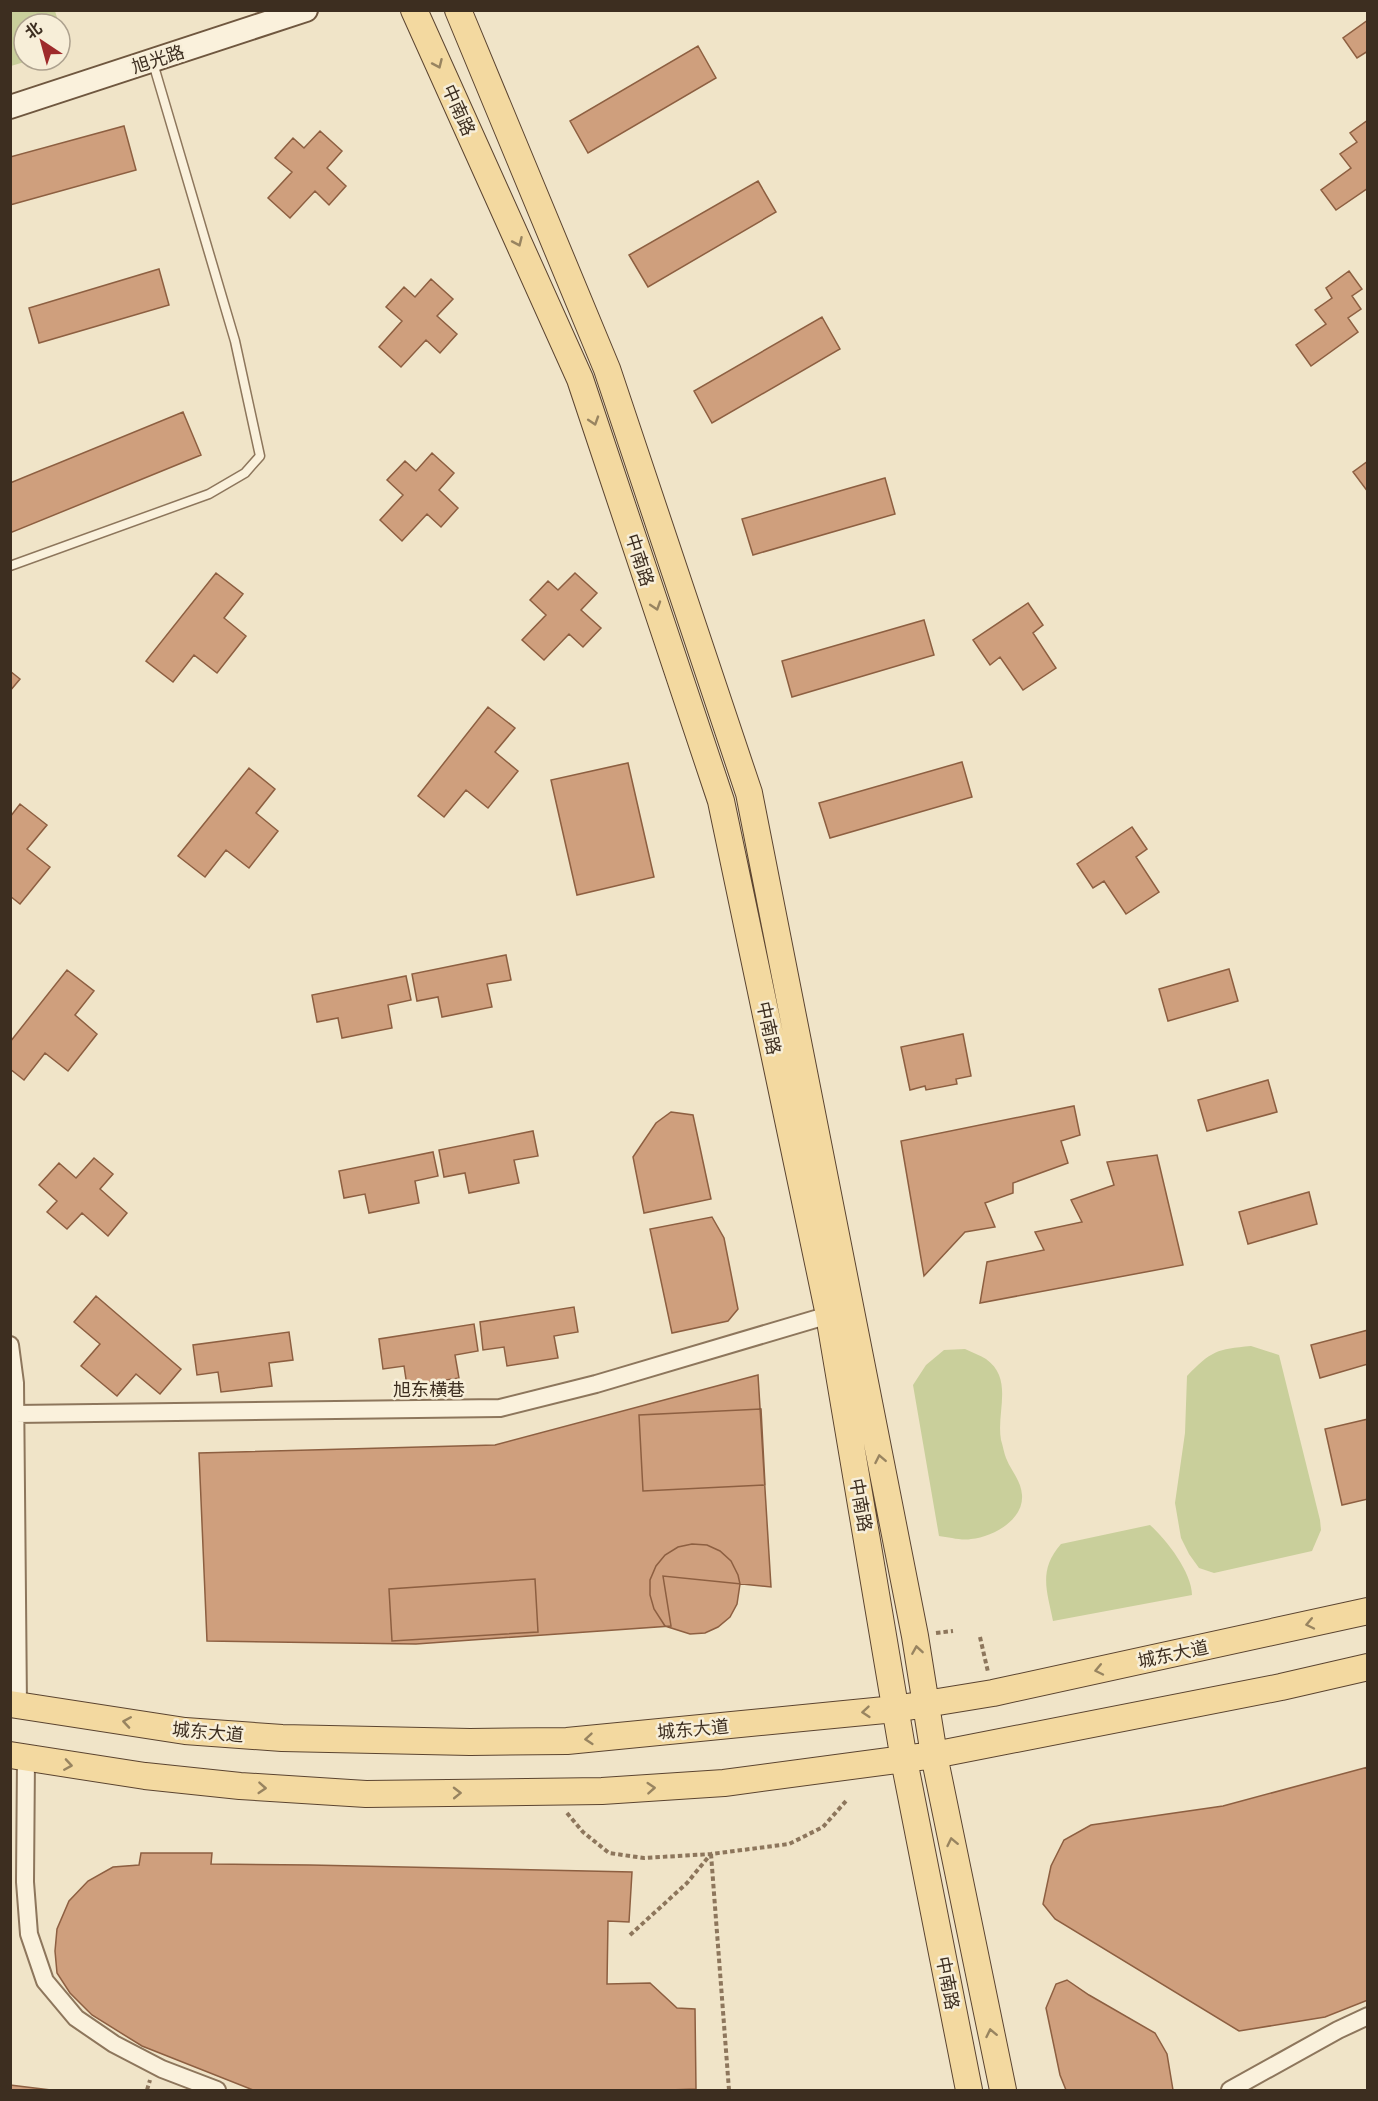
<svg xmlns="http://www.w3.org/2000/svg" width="1378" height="2101" font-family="'Source Serif 4','Noto Sans SC',serif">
<rect width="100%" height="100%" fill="#f0e4c8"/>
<!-- green -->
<path fill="#c9cf9b" d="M11 10 55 11 59 24H24V60H31L11 66Z
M1251 1346 1279 1355 1320 1520 1321 1530 1312 1551 1214 1573 1199 1568 1189 1554 1181 1538 1175 1503 1185 1433 1187 1376C1211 1351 1217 1349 1251 1346Z
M965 1349C971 1352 980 1355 986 1359 1014 1379 996 1412 1001 1440 1003 1446 1004 1453 1006 1458 1011 1471 1021 1480 1022 1495 1024 1520 993 1537 971 1539 962 1541 949 1537 939 1536L913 1385 926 1365 944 1350Z
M1150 1525C1167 1540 1192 1573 1192 1595L1053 1621C1047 1591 1038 1570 1061 1544Z"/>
<!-- building -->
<path fill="#cf9f7d" stroke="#8d5f41" stroke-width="1.5" d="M1368 20V51L1357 58 1343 38Z
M698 46 716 78 588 153 570 121Z
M1368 120V188L1336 210 1321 190 1351 168 1340 154 1357 142 1350 133Z
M124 126 136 170 10 205V157Z
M320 131 342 151 327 168 346 186 329 205 315 191 290 218 268 198 292 172 275 158 293 138 304 148Z
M758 181 776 212 648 287 629 255Z
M159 269 169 305 39 343 29 308Z
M1349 271 1362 289 1352 296 1361 309 1348 318 1358 332 1311 366 1296 345 1326 324 1315 310 1332 298 1326 288Z
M431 279 453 299 437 316 457 334 440 353 426 340 401 367 379 347 402 321 386 307 404 287 415 297Z
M822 317 840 349 712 423 694 391Z
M183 412 201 455 10 533V483Z
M432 453 454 473 439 490 458 508 441 527 427 514 402 541 380 520 403 495 387 480 405 461 416 471Z
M1368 461V492L1353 472Z
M885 478 895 514 753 555 742 519Z
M216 573 243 594 224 618 246 636 217 673 194 655 173 682 146 661Z
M575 573 597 593 581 610 601 628 583 647 569 634 544 660 522 640 546 615 530 600 548 581 558 590Z
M1028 603 1043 625 1033 633 1056 668 1023 690 1000 657 990 665 973 640Z
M924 620 934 655 792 697 782 661Z
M10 671 20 679 10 691Z
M488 707 515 728 495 752 518 771 488 808 466 790 444 817 418 796Z
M962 762 972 797 830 838 819 803Z
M628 763 654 877 577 895 551 780Z
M249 768 275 789 256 813 278 831 249 868 226 850 205 877 178 856Z
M20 804 47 825 27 849 50 867 20 904 10 896V817Z
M1132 827 1147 849 1136 857 1159 892 1126 914 1104 881 1093 888 1077 864Z
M506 955 511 980 487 984 492 1007 442 1017 438 997 417 1001 412 974Z
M1229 969 1238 1001 1168 1021 1159 989Z
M67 970 94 991 75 1015 97 1034 68 1071 45 1053 24 1080 10 1069V1042Z
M406 976 411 1000 388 1005 392 1028 342 1038 338 1018 317 1022 312 995Z
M963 1034 971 1076 956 1079 957 1084 926 1090 925 1086 910 1090 901 1047Z
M1268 1080 1277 1112 1207 1131 1198 1100Z
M1074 1106 1080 1135 1061 1141 1068 1163 1013 1183V1193L985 1203 995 1227 965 1232 924 1276 901 1141Z
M671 1112 693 1115 711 1199 644 1213 633 1157 656 1123Z
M533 1131 538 1156 514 1160 519 1183 469 1193 465 1173 444 1177 439 1150Z
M433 1152 438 1176 415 1181 419 1203 369 1213 365 1194 344 1198 339 1171Z
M1157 1155 1183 1265 980 1303 987 1262 1044 1250 1035 1232 1082 1222 1071 1200 1114 1185 1107 1162Z
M94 1158 113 1174 100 1189 127 1213 108 1236 82 1213 67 1229 47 1212 57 1201 39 1185 59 1163 76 1178Z
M1309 1192 1317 1224 1248 1244 1239 1212Z
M712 1217 724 1238 738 1309 728 1321 672 1333 650 1229Z
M96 1296 181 1369 160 1394 136 1374 117 1396 81 1366 100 1344 74 1322Z
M574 1307 578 1332 554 1336 558 1358 507 1366 504 1347 483 1350 480 1322Z
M474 1324 478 1351 455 1355 459 1378 407 1386 404 1366 383 1369 379 1339Z
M1368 1330V1364L1320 1378 1311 1345Z
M289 1332 293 1360 269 1363 272 1386 221 1392 218 1372 197 1375 193 1345Z
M758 1375 771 1587 663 1576 671 1626 416 1644 207 1641 199 1453 495 1445Z
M761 1409 765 1485 643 1491 639 1415Z
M1368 1419V1499L1342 1505 1325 1429Z
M692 1544 707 1545 720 1551 731 1561 738 1575 740 1584 737 1604 730 1617 718 1627 705 1633 690 1634 665 1626 654 1609 650 1595V1580L656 1566 665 1555 678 1547Z
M535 1579 538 1632 392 1641 389 1589Z
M1368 1767V2000L1325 2017 1239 2031 1055 1919 1043 1904 1051 1866 1064 1840 1091 1825 1223 1806Z
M141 1853H212L211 1864 310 1865 632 1872 629 1922 608 1921 607 1984 650 1983 677 2008 695 2009 696 2089 669 2090H253L142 2046 92 2015 70 1993 57 1973 55 1951 57 1929 69 1901 88 1881 113 1867 139 1865Z
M1067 1980 1089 1995 1155 2033 1167 2054 1173 2090H1066L1060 2075 1046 2008 1056 1984Z
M10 2085 51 2090H10Z"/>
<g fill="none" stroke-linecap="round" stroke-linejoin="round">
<!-- lane casing -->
<g stroke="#8d765c" stroke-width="11">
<path id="lane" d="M10 566 209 494 245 473 260 456 235 341 153 63"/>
</g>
<!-- street casing -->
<g stroke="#8d765c" stroke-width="20">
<path id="street" d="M10 1345 15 1383 18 1706
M15 1414 500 1408 596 1384 829 1315
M26 1758 25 1882 29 1934 45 1981 76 2018 114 2044 162 2069 217 2090
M1230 2090 1338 2030 1368 2016"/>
</g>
<!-- secondary casing -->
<g stroke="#6f573f" stroke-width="26">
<path id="secondary" d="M10 107 306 10"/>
</g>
<!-- primary casing -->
<g stroke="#5b4430" stroke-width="28">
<path id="primary" d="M414 10 580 379 721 801 829 1315 904 1760 969 2090
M458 10 607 369 749 793 915 1636 934 1755 1003 2090
M10 1704 185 1731 282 1738 470 1742 567 1741 895 1709 993 1693 1368 1611
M10 1755 145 1776 240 1786 366 1794 602 1791 724 1783 934 1755 1281 1687 1368 1667"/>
</g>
<!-- path -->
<path stroke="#8d765c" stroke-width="4" stroke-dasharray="4.5 3" stroke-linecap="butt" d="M936 1633 953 1631
M980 1637 988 1672
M567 1813 583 1832 609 1853 644 1858 711 1854 789 1844 823 1827 846 1801
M711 1854 729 2090
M630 1935 687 1883 710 1855
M147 2090 150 2080"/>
<!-- lane -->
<use href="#lane" stroke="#faf1dc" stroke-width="8"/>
<!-- street -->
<use href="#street" stroke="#faf1dc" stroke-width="16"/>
<!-- secondary -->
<use href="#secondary" stroke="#faf1dc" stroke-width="22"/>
<!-- primary -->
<use href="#primary" stroke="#f3d9a0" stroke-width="26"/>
</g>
<!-- one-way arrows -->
<defs><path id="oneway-chevron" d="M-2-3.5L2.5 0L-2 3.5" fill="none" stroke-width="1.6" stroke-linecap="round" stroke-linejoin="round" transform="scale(1.5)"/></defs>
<g stroke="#988460">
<use href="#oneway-chevron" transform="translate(438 64) rotate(66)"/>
<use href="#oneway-chevron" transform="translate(518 242) rotate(66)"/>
<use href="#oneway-chevron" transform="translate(594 421) rotate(72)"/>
<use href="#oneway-chevron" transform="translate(656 606) rotate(72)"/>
<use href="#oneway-chevron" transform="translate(880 1459) rotate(-101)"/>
<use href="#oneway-chevron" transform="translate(1310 1624) rotate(168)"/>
<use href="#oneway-chevron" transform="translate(917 1650) rotate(-99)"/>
<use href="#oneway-chevron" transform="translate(1099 1670) rotate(168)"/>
<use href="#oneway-chevron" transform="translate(866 1712) rotate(175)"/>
<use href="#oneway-chevron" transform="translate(127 1722) rotate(-171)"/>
<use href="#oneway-chevron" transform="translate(589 1739) rotate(175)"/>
<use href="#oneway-chevron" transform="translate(68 1765) rotate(9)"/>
<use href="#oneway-chevron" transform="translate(262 1788) rotate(4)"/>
<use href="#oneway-chevron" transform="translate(651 1788) rotate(-4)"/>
<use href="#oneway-chevron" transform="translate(457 1793) rotate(-1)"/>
<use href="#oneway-chevron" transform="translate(952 1842) rotate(-102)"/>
<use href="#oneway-chevron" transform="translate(991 2033) rotate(-102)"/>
</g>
<g text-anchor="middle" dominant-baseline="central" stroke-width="5" stroke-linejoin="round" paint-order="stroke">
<!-- street labels -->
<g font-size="18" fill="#3d2e20" stroke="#f7eed8">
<text transform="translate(158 59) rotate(-18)">旭光路</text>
<text transform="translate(459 110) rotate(66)">中南路</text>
<text transform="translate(640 560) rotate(72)">中南路</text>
<text transform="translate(769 1028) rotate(78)">中南路</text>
<text x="429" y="1389">旭东横巷</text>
<text transform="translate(861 1505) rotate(80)">中南路</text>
<text transform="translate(1173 1654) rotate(-12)">城东大道</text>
<text transform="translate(693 1729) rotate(-5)">城东大道</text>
<text transform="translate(208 1732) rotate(5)">城东大道</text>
<text transform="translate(948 1983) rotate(79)">中南路</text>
</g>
</g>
<!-- border -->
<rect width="1378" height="2101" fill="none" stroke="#3d2e20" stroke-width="24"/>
<!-- north arrow -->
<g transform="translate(42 42) rotate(324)"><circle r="28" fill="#f7eed8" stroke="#ada18e" stroke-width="1.5"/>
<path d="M0-4.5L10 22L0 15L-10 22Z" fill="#9e2a2b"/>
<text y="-9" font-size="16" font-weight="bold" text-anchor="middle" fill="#3d2e20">北</text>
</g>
</svg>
